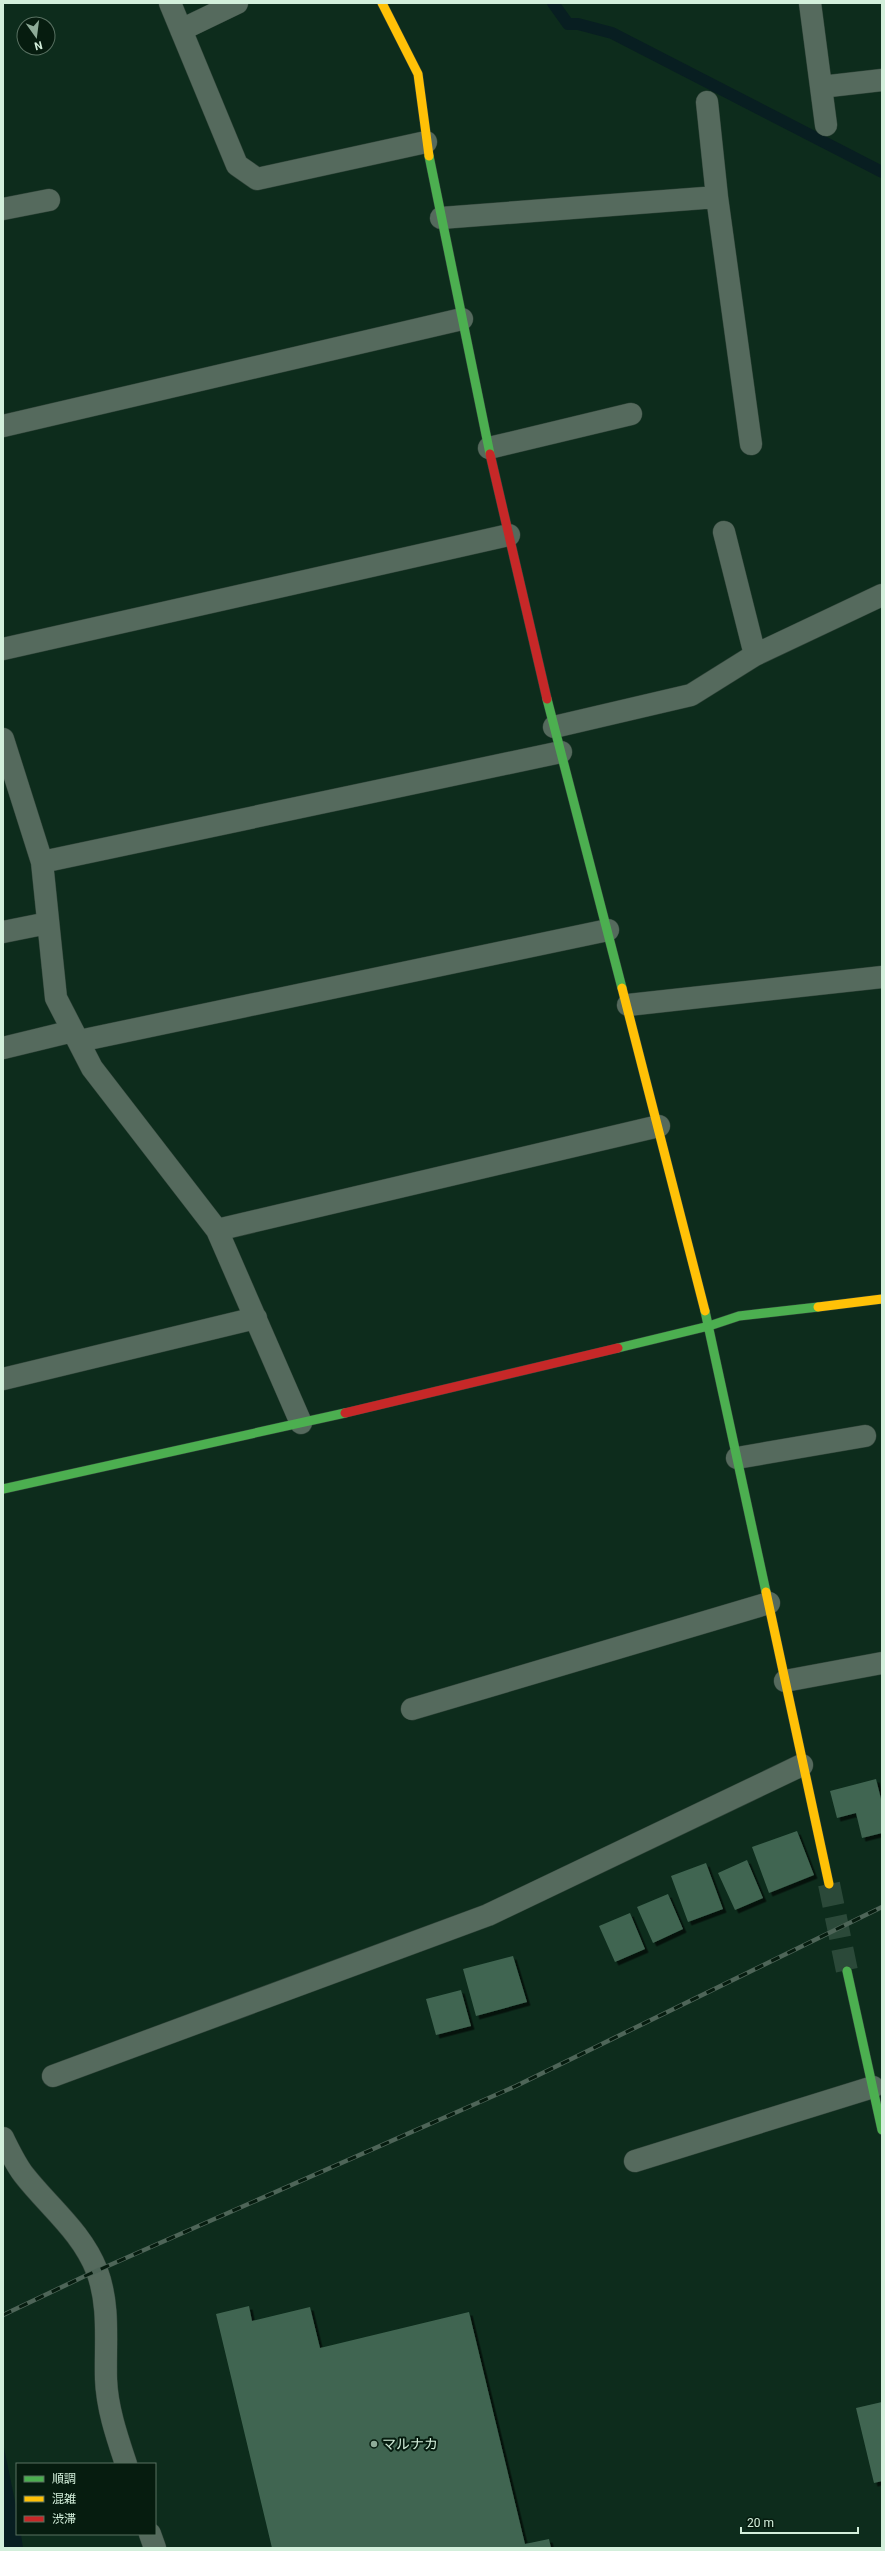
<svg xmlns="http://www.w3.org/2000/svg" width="885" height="2551" font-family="Roboto,'Noto Sans JP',sans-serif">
<defs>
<filter id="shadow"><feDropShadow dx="3.5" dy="3.5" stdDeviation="0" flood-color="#0009"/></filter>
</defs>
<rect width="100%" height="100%" fill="#0d2c1c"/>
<!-- water -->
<path fill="#081e21" d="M3 2443 17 2511V2534H21L23 2548H3Z"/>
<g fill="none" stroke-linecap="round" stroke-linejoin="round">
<!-- stream -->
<path stroke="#081e21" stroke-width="12" d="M553 3 568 24H578L612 33 882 172"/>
</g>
<!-- building -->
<path fill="#406551" filter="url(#shadow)" d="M876 1779 882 1803V1833L862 1838 856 1813 837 1818 830 1791Z
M797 1831 814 1875 769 1893 752 1847Z
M747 1860 763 1898 735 1910 718 1873Z
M706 1863 723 1909 688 1922 671 1876Z
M668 1894 683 1929 653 1943 637 1907Z
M630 1913 645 1949 615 1962 599 1926Z
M513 1956 527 2002 476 2016 463 1969Z
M461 1990 471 2026 436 2035 426 1999Z
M249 2306 252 2321 310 2307 320 2348 469 2312 525 2544 549 2539 551 2548H272L216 2314Z
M882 2402V2481L874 2483 856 2408Z"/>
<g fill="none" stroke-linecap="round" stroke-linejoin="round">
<!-- secondary-tunnel -->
<path stroke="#2b4939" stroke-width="22" stroke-dasharray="22 11" stroke-linecap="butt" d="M829 1884 847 1971"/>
<!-- street casing -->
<g stroke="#304439" stroke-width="23">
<path id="street" d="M170 3 237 165 257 179 426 142
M810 3 826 125
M181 30 237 3
M821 87 882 80
M707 102 717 197
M3 209 49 200
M441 218 717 197 751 444
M3 426 462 319
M489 448 631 414
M724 532 755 655
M3 649 509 535
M554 727 691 695 755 655 882 595
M3 739 42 862 56 998 92 1068 217 1230 301 1423
M42 862 561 752
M3 932 48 923
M628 1005 882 977
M79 1041 608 930
M3 1048 73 1031
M217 1230 659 1126
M3 1379 256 1318
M737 1458 865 1436
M785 1681 882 1663
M412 1709 769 1603
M53 2076 488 1915 802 1765
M3 2138C9 2150 16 2165 24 2175 49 2207 82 2232 97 2271 110 2306 105 2342 106 2379 107 2408 117 2437 126 2464
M635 2161 873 2087
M150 2534 155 2548"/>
</g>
<!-- fast casing -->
<g stroke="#304439" stroke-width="10">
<path id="fast" d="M429 156 490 454
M547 699 622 988
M705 1311 766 1592
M618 1348 709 1326 739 1316 818 1307
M3 1489 345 1413
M847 1971 882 2130"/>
</g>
<!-- slow casing -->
<g stroke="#304439" stroke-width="10">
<path id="slow" d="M382 3 418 74 429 156
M622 988 705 1311
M818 1307 882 1299
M766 1592 829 1884"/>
</g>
<!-- jam casing -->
<g stroke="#304439" stroke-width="10">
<path id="jam" d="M490 454 547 699
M345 1413 618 1348"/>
</g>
<!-- street -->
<use href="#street" stroke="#556a5d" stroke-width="22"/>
<!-- fast -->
<use href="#fast" stroke="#4caf50" stroke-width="9"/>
<!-- slow -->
<use href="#slow" stroke="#ffc107" stroke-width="9"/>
<!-- jam -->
<use href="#jam" stroke="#c62828" stroke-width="9"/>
<!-- rail casing -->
<g stroke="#4e6558" stroke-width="4.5">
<path id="rail" d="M3 2315 85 2276 516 2086 882 1907"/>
</g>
<!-- rail -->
<use href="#rail" stroke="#061c0f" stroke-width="3" stroke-dasharray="9" stroke-linecap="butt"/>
</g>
<!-- markers -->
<circle fill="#8eab98" stroke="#061c0f" stroke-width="1.5" cx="374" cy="2444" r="4"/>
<g text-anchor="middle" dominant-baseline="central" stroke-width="4" stroke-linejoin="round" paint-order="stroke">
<!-- poi labels -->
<g font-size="14" fill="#d3efdb" stroke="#061c0f" text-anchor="start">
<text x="382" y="2444">マルナカ</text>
</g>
</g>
<!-- border -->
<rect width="885" height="2551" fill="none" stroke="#d3efdb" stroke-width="8"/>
<!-- legend -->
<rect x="16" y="2463" width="140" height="72" fill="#061c0f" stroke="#587061"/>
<rect x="24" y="2476" width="20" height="6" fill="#4caf50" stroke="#587061"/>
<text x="52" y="2483" font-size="12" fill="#d3efdb">順調</text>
<rect x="24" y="2496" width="20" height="6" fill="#ffc107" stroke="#587061"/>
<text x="52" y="2503" font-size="12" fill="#d3efdb">混雑</text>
<rect x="24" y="2516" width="20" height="6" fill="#c62828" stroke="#587061"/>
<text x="52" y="2523" font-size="12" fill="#d3efdb">渋滞</text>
<!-- north arrow -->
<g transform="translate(36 36) rotate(166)"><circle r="19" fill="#061c0f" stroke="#587061"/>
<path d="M0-3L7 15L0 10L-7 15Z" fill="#8eab98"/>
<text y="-6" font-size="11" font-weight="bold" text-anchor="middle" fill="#d3efdb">N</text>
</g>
<!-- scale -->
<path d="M741 2527v6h117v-6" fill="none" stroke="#d3efdb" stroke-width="2"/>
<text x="747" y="2527" font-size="12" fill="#d3efdb" stroke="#061c0f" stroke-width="3" paint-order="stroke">20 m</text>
</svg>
